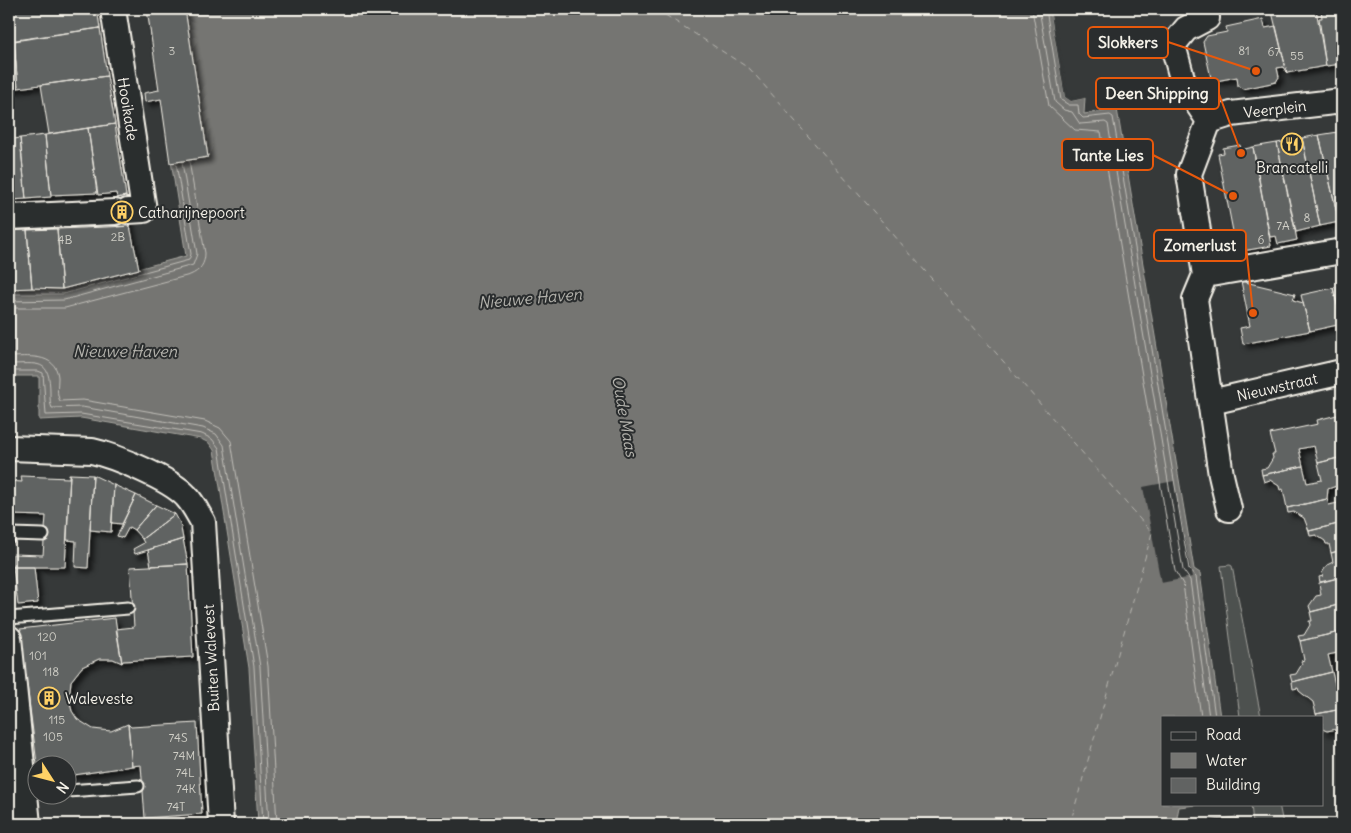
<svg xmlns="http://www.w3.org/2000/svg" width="1351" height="833" font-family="Delius,sans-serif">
<defs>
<filter id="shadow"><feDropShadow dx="4.5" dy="4.5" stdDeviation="2.5" flood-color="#0009"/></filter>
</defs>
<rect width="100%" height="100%" fill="#363939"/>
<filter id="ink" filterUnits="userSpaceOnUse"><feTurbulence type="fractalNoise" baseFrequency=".02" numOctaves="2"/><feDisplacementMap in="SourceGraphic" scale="10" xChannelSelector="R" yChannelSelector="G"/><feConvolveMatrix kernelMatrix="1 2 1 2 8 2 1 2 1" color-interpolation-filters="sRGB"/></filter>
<g filter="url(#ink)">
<!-- green -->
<path fill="#4e514f" stroke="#a1a19c" d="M1230 565 1232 566 1261 717H1240L1221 566Z
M1251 804H1279L1283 824H1253Z"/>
<!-- water -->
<path fill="#757572" stroke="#a8a7a1" d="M147 9H1050L1065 97 1071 101 1085 98 1084 114 1117 109 1194 569 1200 573 1220 717H1162V804H1204L1179 807 1177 817 1188 824 1236 817 1239 824H258L249 668 214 450 209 443 201 439 81 418 39 420V376H9V289H62L186 256Z"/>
<!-- pier -->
<path fill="#363939" d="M1050 9H1053L1068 95 1071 98 1084 96 1085 98 1071 101 1065 97Z
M1174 481 1192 577 1161 583 1143 487Z"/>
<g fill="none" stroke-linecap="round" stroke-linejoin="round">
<!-- shore -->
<path stroke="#c1bfb9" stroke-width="1" d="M1032 9 1049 106 1075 130 1101 132 1175 571 1183 584 1201 717
M1039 9 1055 102 1064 110 1072 112 1080 124 1105 122 1108 124 1183 570 1190 580 1209 717
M1046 9 1061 100 1069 105H1078L1079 114 1083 118 1110 115 1113 117 1189 569 1196 577 1215 717
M9 294H63L189 260 191 254 176 163
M9 301 64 300 193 265 197 254 182 162
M9 308H65L190 275C200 271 205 264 205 253L189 161
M9 357C26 357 56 352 58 377 58 385 56 394 60 401L83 400 205 421 220 428 231 441 268 666 277 824
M9 364C39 364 50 358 50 393 50 399 50 404 52 408L82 407 203 428 216 434 224 445 260 667 269 824
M9 371H38L43 373 46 415 81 414 202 434 212 439 219 448 254 667 263 824"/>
<!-- ferry -->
<path stroke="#b4b3ad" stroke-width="1" stroke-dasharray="6 5" stroke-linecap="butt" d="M656 9 750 69 1152 533 1070 824"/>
</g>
<!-- building -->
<path fill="#616362" stroke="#f4f1e8" filter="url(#shadow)" d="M9 9H97L100 28 9 41Z
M147 9H185L208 157 170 163 161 99 145 102 144 93 159 90Z
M1288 9H1316L1326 66 1287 73 1272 12Z
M1321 9H1337L1338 15H1341L1342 64 1326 66 1319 18H1322Z
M1339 9H1342V25L1340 15Z
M1263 19 1265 28 1276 26 1287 73 1283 67 1277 68 1279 77 1276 82 1243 89 1238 86 1237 77 1216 81 1211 78 1203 42 1207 36 1227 32 1226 27Z
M100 28 107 76 18 88 14 41Z
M9 41H14L18 88 9 90Z
M107 76 115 124 49 134 41 85Z
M115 124 126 196 117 198 116 193 98 195 88 128Z
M88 128 97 193 51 195 45 135Z
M1342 131V150L1338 132Z
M1338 132 1342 150V222H1339L1319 135Z
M45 135 51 197 26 199 20 138Z
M1319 135 1339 222 1320 226 1302 138Z
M20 138 26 199 12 200 9 199V140Z
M1302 138 1320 226 1296 232 1277 143Z
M1277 143 1297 240 1278 244 1276 236 1270 237 1253 147Z
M1240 145 1241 150 1253 147 1271 246 1237 252 1218 154 1224 153 1223 148Z
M126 196 130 226 117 227 113 199Z
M130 226 139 269 62 289 57 229Z
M57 229 62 289 32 288 27 230Z
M27 230 32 288 9 289V231Z
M1241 281 1295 294 1293 300 1303 303 1310 331 1243 344 1240 328 1250 326Z
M1342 286V324L1333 288Z
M1333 288 1342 324 1310 331 1301 295Z
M1341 414 1342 457 1318 463 1314 446 1299 449 1303 466 1262 475 1261 469 1267 468 1273 458 1272 454H1275L1270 434 1318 424 1317 420Z
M1342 457V484L1328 489 1327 499 1287 508 1283 489 1280 490 1279 486 1270 480 1264 482 1262 475 1303 466 1307 483 1322 480 1318 463Z
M69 474H70L65 567H13V554L43 555 46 516 9 515V481L22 482 21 476 69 478Z
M70 474 93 475 88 568 75 567 76 541 67 540Z
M93 475 114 485 111 532 90 530Z
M114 485 136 495 122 524 112 523Z
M136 495 156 505 134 530 129 527 123 538 117 536Z
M1327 499 1329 505 1342 502V523L1309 531 1304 518 1294 512 1288 513 1287 508Z
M156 505 175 514 142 539 134 530Z
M175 514 180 523 183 539 135 554 133 549 144 543 142 539Z
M1342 523V550L1331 553 1329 544H1326L1325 541 1316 535 1310 536 1309 531Z
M183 539 188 564 151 566 148 550Z
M1342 550V577L1320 582 1319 577 1323 576 1322 573 1327 565 1333 562 1331 553Z
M188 564 193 657 123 661 122 663 116 629 134 627 130 567Z
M13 567H34L38 603 18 605Z
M1342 577V604L1311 612 1309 606 1316 596 1321 595 1319 583Z
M1342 604V625L1339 626 1340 632 1300 641 1298 636 1304 635 1310 625 1309 621H1312L1310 612Z
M115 618 122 663 113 659H99L82 667 71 681 69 700 72 711 77 719 93 729 111 731 128 724 132 766 68 776V766H38V772L20 629Z
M1340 632 1342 652 1328 655 1332 672 1292 682 1290 675 1296 674 1302 664 1301 661 1304 660 1300 641Z
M1332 672 1336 689 1342 688V709L1316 714 1313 702 1299 691 1298 688 1293 689 1292 682Z
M1342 709V736L1338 737 1337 729 1327 731 1322 729V717H1317L1316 714Z
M197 723 202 814 145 818 141 765 132 766 128 724 131 727Z"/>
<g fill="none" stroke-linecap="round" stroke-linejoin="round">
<!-- service casing -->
<g stroke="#f4f1e8" stroke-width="15">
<path id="service" d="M9 538 12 534 43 535
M9 618 128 608
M68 791 138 786"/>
</g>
<!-- minor casing -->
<g stroke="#f4f1e8" stroke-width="28">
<path id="minor" d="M113 9 144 210 128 211
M1206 9 1207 18 1186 29 1173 45 1183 82 1209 121
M1209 121 1189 174 1205 275 1195 299 1221 475 1229 509
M1209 121 1231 114 1342 101
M9 217 115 212
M1205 275 1342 251
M1211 402 1342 372
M9 448 92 451C115 456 170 479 186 496 193 503 198 514 203 522L221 824
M9 638 28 824"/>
</g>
<!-- service -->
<use href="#service" stroke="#2a2d2e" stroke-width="11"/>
<!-- minor -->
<use href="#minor" stroke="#2a2d2e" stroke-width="24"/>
</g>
</g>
<!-- icons -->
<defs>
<g id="restaurant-ring" transform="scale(1.125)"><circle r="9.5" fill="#2a2d2e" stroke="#ffd166" stroke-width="1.5"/><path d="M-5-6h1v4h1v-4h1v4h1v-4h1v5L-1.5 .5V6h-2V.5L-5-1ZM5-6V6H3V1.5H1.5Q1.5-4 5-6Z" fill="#ffd166"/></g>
<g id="building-ring" transform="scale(1.125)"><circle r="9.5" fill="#2a2d2e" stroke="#ffd166" stroke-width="1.5"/><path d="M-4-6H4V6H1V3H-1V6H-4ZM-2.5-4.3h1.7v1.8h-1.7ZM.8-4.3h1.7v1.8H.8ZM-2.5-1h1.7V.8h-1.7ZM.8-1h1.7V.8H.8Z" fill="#ffd166"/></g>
</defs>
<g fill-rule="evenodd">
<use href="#restaurant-ring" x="1292" y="144"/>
<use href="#building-ring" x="122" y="212"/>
<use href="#building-ring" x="49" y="698"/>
</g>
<g text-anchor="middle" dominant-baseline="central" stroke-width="4" stroke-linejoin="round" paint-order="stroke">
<!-- number labels -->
<g font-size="12" fill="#cfcec6">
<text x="172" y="50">3</text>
<text x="1244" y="50">81</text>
<text x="1274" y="51">67</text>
<text x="1297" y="55">55</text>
<text x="1307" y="217">8</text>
<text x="1283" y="225">7A</text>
<text x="118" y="236">2B</text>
<text x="65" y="239">4B</text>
<text x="1261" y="239">6</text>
<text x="47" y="636">120</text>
<text x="38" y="655">101</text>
<text x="51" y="671">118</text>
<text x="57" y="719">115</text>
<text x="53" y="736">105</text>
<text x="178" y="737">74S</text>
<text x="184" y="755">74M</text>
<text x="185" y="772">74L</text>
<text x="186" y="788">74K</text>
<text x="176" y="806">74T</text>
</g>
<!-- street labels -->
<g font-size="15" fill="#f4f1e8" stroke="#2a2d2e">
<text transform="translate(128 109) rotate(81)">Hooikade</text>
<text transform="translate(1275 109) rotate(-7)">Veerplein</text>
<text transform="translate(1277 387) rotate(-13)">Nieuwstraat</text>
<text transform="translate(211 658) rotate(-93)">Buiten Walevest</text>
</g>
<!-- poi labels -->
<g font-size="15" fill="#f4f1e8" stroke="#2a2d2e" text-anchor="start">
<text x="1292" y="167" text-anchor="middle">Brancatelli</text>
<text x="138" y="212">Catharijnepoort</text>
<text x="65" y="698">Waleveste</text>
</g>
<!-- water labels -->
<g font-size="16" font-style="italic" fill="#b4b3ad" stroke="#2a2d2e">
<text transform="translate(530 298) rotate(-5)">Nieuwe Haven</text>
<text x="125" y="351">Nieuwe Haven</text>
<text transform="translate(625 416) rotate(80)">Oude Maas</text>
</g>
</g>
<!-- callouts -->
<path fill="none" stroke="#e8590c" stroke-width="2" d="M1256 71L1168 42M1241 153L1219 94M1233 196L1153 155M1253 313L1246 246"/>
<g fill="#e8590c" stroke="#2a2d2e" stroke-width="2">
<circle cx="1256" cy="71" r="5"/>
<circle cx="1241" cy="153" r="5"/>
<circle cx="1233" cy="196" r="5"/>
<circle cx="1253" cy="313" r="5"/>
</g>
<g fill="#2a2d2e" stroke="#e8590c" stroke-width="2">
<rect x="1088" y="27" width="80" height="31" rx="5"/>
<rect x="1096" y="78" width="123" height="31" rx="5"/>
<rect x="1062" y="139" width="91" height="31" rx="5"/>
<rect x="1154" y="230" width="92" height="31" rx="5"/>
</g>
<g font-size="16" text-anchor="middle" font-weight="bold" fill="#f4f1e8">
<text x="1128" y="48">Slokkers</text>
<text x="1157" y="99">Deen Shipping</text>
<text x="1108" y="161">Tante Lies</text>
<text x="1200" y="251">Zomerlust</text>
</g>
<!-- margin -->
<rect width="1351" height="833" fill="none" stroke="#2a2d2e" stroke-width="30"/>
<rect x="15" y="15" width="1321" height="803" fill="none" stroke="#f4f1e8" stroke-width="2" filter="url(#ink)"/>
<!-- legend -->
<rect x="1161" y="716" width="162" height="90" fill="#2a2d2e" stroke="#7b7b78"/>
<rect x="1171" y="732" width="25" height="8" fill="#2a2d2e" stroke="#7b7b78"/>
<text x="1206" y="740" font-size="15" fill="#f4f1e8">Road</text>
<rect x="1171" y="753" width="25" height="15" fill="#757572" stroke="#7b7b78"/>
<text x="1206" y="766" font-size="15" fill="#f4f1e8">Water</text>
<rect x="1171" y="778" width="25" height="15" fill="#616362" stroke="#7b7b78"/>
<text x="1206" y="790" font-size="15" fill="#f4f1e8">Building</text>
<!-- north arrow -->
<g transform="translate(52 780) rotate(126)"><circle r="24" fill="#2a2d2e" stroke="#7b7b78"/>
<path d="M0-4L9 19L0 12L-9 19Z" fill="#ffd166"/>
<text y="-8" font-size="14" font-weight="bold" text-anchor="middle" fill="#f4f1e8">N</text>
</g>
</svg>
